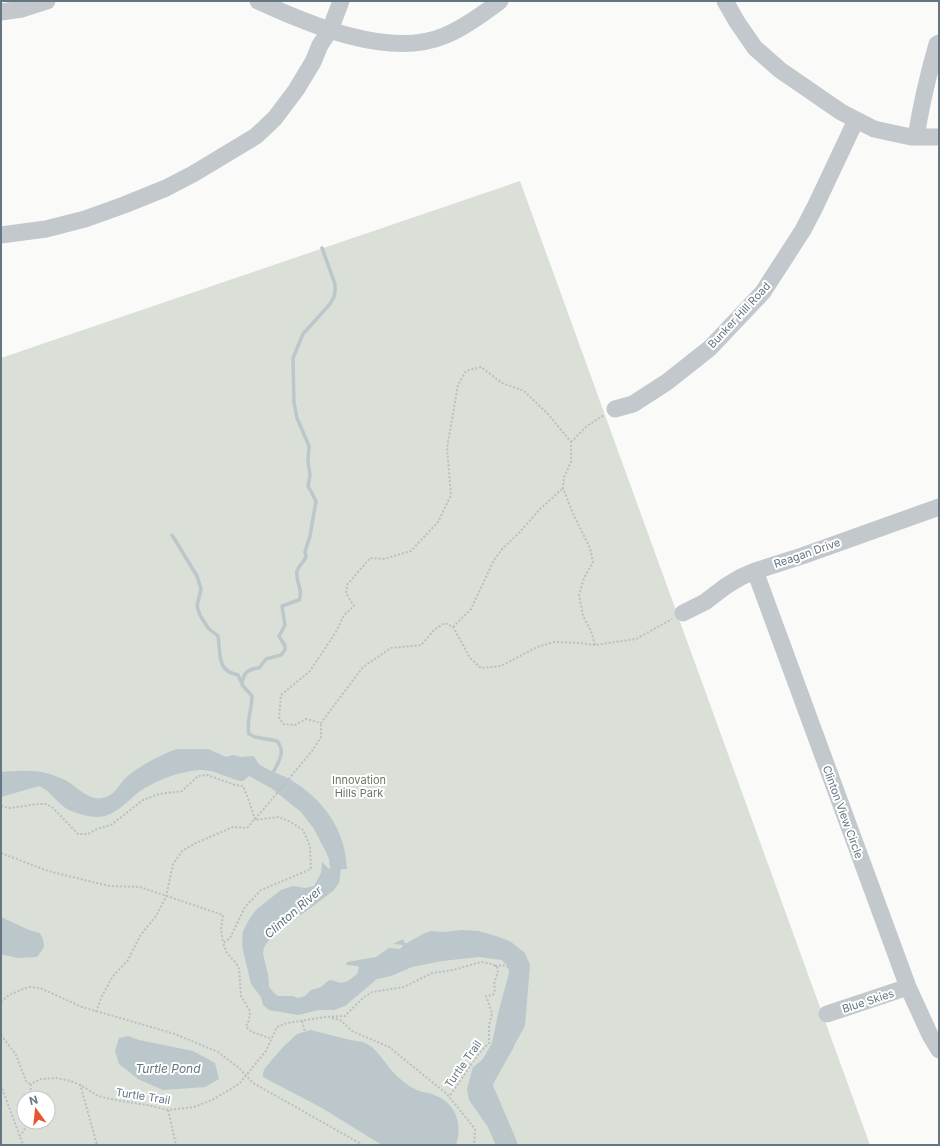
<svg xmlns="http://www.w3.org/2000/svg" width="940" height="1146" font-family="Inter,sans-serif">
<rect width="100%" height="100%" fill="#fafaf8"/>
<!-- green -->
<path fill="#dadfd7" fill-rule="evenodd" d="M520 181 870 1145H1V358ZM24 1098H48V1122H24Z"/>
<!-- water -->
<path fill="#bbc7cb" d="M177 749H208L226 757 233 755 241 757 253 756C256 758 257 763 260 765 269 771 281 774 291 780 316 795 337 818 344 848 346 855 346 862 347 869H341L339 883 333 891 305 912 277 929 264 947 263 954 268 974 269 987 275 994 278 996H292L298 998 305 996 311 990 321 987 328 981 331 980 341 983 348 981 357 974 359 968 358 966 347 965 346 963 347 962 376 957 389 948 399 949 402 947 403 945 393 944 403 939 405 943H407L425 933 431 931 443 932 462 930 479 931 499 937 511 942 525 953 530 965 525 1026 516 1042 510 1050 494 1055 490 1061 487 1087V1098L490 1107 503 1131 515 1145H496L492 1133 469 1100 467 1089 473 1067 482 1060 491 1048 498 1014 509 973 508 967 502 960 479 957 442 961 412 967 391 976 377 979 345 1006 334 1010H319L298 1015 269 1010 263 1005 261 997 251 984 242 946 243 931 250 918 257 909 281 890 293 886 305 888 314 886 321 873 322 862 329 869 330 868 329 859 326 852 314 829 301 812 271 788 249 776 243 781H241C226 778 217 770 200 770 180 771 157 780 140 791 127 801 115 817 97 817 88 817 75 813 67 809 57 803 51 791 39 786L1 797V772C19 771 35 769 53 775 57 777 63 779 67 781 77 787 89 801 102 798 118 795 118 783 129 775 143 764 160 755 177 749Z
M1 917 29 930 40 933C46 945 45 947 37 957L17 958 1 954Z
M311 1030C324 1033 337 1037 350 1040 355 1041 360 1041 365 1043 379 1049 387 1068 399 1078 406 1084 413 1089 422 1092 426 1093 431 1093 434 1095 456 1103 463 1124 456 1145H382L322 1108 263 1077V1073L265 1068 283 1047 297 1034Z
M128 1036 139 1040 193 1051 215 1063 219 1079 205 1087 163 1090 138 1079 119 1064 115 1051 119 1038Z"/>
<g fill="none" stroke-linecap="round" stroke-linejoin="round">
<!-- stream -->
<path stroke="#bbc7cb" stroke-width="3.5" d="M172 535 197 576 201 589 197 606 200 615 208 628 218 636C221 653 216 671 238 675L243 686 252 696C252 709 246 721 249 734L255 737 277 741C286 752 279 760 274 771
M242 683C244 672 248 669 259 668L266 659 281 655 285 650V646L279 636 285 625 282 606 299 600C304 591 295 581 297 571 299 565 304 562 306 557L305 552 310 536 316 501 308 486 310 475 308 461 309 446 297 418 294 403 293 358 303 334 330 304 334 297 335 291V284L322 248"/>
<!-- river -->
<path stroke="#bbc7cb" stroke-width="21" d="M507 1145 481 1084 504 1043 510 1027"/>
<!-- path -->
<path stroke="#bbbfc2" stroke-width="2" stroke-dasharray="2 2" stroke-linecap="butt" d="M571 442 587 426 604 415
M453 627 471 609 494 560 503 548 518 534 540 509 563 488
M595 645 591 631 583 616 579 595 584 578 593 562 590 548 574 516 563 488 564 477 571 462V442L548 414 524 391 502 383 481 367 466 371 458 385 447 448 451 495 438 522 411 551 384 559 370 558 347 585 346 593 354 606 344 615 336 632 310 671 281 695 279 717 283 724 295 725 306 719 321 723 363 667 391 648 421 645 435 629 445 623 453 627 470 658 481 668 501 666 537 647 554 642 580 643 595 645 636 639 672 619
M1 806 10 808 38 804H46L53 808 78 834H88L97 829 111 825 143 800 159 794 182 791 198 776 207 775 235 785 243 786 249 801 255 820 278 817 289 821 303 830 310 846 311 869 261 890 245 907 230 938 223 943 227 953 236 963 239 969 241 996 250 1011 249 1020 246 1027 252 1032 272 1039
M1 853 48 871 109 886 140 887 223 915 221 929 223 943
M495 966 502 965 508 967
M1 1002 9 995 23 989 30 987 40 988 82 1007 175 1034 218 1052 239 1068 253 1083 363 1145
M96 1012 102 996 113 976 128 960 140 936 156 916 166 897 173 864 182 851 196 843 233 827 247 828 268 804 312 751 321 737V723
M332 1018 340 1020 352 1031 389 1047 447 1094 475 1129 474 1145
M302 1021 305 1032
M1 1035 16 1055 26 1081 30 1084
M80 1084 97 1145
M1 1085 23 1145
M30 1098 31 1084 41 1079 56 1078 71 1081 84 1087 98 1096 115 1100 147 1105 168 1110 194 1107 214 1099 239 1084 266 1051 277 1027 287 1023 325 1017 345 1016 363 998 372 992 404 987 432 973 453 970 481 962 492 964 497 967 498 971 494 984 495 990 493 995 486 996 492 1013 489 1026V1043L479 1053 449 1097
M168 1110 176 1145
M19 1136 24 1131 27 1122"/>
<!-- minor -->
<path stroke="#c3c8cc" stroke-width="17" d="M258 1C308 24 389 59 444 36 464 28 483 14 500 1
M725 1 737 22 755 48 780 70 841 112 874 129 911 137H939
M1 12 22 9 47 1
M916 137C921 106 928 75 937 44L939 43
M1 235 46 229 85 219 124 205 166 188 193 174 256 136 275 118 296 90 313 62 320 45 330 30 341 1
M615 409 633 404 667 382 710 348 763 292 803 230 815 207 856 120
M755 571 908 987 930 1035 939 1050
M683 613 705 602 726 586 741 577 755 571 802 556 939 507
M827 1014 908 987"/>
</g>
<g text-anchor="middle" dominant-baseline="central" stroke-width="4" stroke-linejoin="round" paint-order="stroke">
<!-- street labels -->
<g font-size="11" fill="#657683" stroke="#fff">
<text transform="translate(739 315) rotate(-47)">Bunker Hill Road</text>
<text transform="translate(807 553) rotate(-19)">Reagan Drive</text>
<text transform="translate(843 812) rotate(70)">Clinton View Circle</text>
<text transform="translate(868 1001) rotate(-18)">Blue Skies</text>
<text transform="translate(463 1064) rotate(-55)">Turtle Trail</text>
<text transform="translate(143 1096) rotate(9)">Turtle Trail</text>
</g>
<!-- park labels -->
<g font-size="11" fill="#687a64" stroke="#fff">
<text x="359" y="780">Innovation<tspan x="359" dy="13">Hills Park</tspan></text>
</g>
<!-- water labels -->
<g font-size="12" font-style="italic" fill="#60757c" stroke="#fff">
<text transform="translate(293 912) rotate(-41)">Clinton River</text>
<text x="168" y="1068">Turtle Pond</text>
</g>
</g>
<!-- border -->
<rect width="940" height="1146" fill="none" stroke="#657683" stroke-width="4"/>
<!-- north arrow -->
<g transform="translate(36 1110) rotate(345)"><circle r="19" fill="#ffffff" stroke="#c1c8cd"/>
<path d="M0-3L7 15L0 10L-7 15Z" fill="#e4572e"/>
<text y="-6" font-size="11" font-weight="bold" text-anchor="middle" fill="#657683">N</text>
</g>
</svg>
